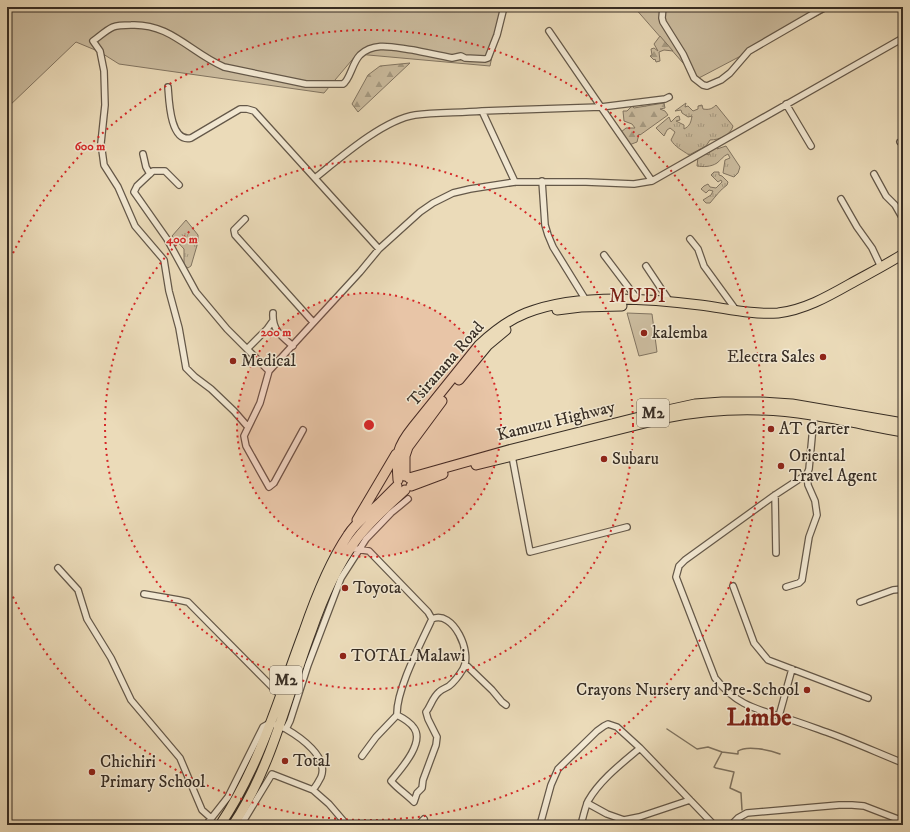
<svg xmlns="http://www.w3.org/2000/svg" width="910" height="832" font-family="'IM FELL DW Pica',serif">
<defs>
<pattern id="forest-firs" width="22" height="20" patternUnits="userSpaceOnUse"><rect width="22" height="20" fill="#ccbda0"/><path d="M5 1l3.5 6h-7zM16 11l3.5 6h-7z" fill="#a69a82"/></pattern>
<pattern id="park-tufts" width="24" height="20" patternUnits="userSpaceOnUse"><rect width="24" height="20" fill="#ccbda0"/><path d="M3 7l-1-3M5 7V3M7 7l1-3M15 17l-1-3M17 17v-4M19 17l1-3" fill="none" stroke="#a69a82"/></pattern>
</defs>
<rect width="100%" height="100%" fill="#ebdbb9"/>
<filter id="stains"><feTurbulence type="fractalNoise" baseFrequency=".005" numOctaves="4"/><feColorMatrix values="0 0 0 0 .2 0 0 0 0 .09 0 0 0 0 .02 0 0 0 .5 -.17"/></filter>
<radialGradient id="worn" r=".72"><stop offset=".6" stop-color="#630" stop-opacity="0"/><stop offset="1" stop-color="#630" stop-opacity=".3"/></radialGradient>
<!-- grass -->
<path fill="#ccbda0" stroke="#827562" d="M7 7H502L490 66 357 54 324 93 119 64 100 52 76 42 7 108Z
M634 7H834L697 79Z
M627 313 652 314 657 352 639 356Z"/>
<!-- forest -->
<path fill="url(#forest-firs)" stroke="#827562" d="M660 36 673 51 664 50 659 52 660 61 656 62 655 59 654 60 650 56 652 55 651 49 654 48 658 51 654 44Z
M410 63 358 112 352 104 368 75 380 66Z
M664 103 665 108 660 109 665 111 668 115 640 135 639 134 637 142 629 145 621 132 626 128H635L632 124 624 121 623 111H627L632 106 634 108Z"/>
<!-- park -->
<path fill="url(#park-tufts)" stroke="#827562" d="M686 103 685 107 688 106 693 111 698 109V106L702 105 703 109C709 110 712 109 716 105L733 126C731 135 719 140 710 140L706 146 689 155C682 150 675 147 671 140L675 132 670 128 667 130 664 136 656 128 669 117 671 122 676 117 679 116 680 120 676 121 684 125V129C690 126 691 122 692 116L688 117 682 113 681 110 675 111Z
M719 144 717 149 726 146 740 167 738 173 734 177 723 173 725 160 730 158 728 154C723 156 721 160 717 163 711 167 703 167 697 166L698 157 704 153 709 155 710 146Z
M714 172H719V175L722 176 728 182 727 185C720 190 716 196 710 203H706L703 200 711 195 713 191 709 190 706 193 701 189 704 186 708 184 710 187 716 188 722 182 721 180 718 182 711 175Z
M186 220 198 235V242L191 266 188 268 184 265V249L172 236Z"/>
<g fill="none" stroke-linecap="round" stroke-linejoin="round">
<!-- stream -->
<path stroke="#7e725f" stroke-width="1.5" d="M667 729 697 749 708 747 722 752 714 767 716 768 734 772 730 788 741 793 742 810
M722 752 738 754V751C747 745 770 750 780 754"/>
<!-- minor casing -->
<g stroke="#645849" stroke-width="8">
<path id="minor" d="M663 7 662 18 663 22 683 54 694 78 703 85 707 86 721 80 730 73 749 51 825 7
M549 31 601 107 665 99 669 97
M168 87C169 100 170 143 191 138L240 109H247L254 111 379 249
M786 104 811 146
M900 142 903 141
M143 154 146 167 150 174
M874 174 886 196 895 205 903 219
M315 178C340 158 383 120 415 115 436 112 459 113 482 111
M542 181 545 225 548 235 553 247 587 302
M515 182 482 111 601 107 652 181
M179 185 165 171H153L137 186 134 192 167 239 196 292 227 329 269 371
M841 199 857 227 872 248 881 267
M245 219 234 230 235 235 313 322
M690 239 698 249 704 266 736 310
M604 255 638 300
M646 266 670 302
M273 313C272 330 281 336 293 346
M247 349 267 329 272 322
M814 416 809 469 807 474 775 495 685 560 679 566 676 577 715 678C734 702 751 708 779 716 796 721 812 727 829 733 854 742 878 753 903 763
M248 427 234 411 211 389 195 377 186 368 179 328 169 291 164 260 135 226 118 187 104 165 101 143 105 105 104 71 100 51 93 41C99 37 106 30 113 27 118 25 125 25 131 25 170 23 191 53 224 67L306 84H343C350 80 352 63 360 55 375 41 395 48 413 50 426 53 439 55 452 58L461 56 465 58 485 59 488 58 497 35 504 7
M303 430 274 483 269 487 246 446 244 436 260 403 269 371 360 272 379 249 420 212 433 203 453 193 470 189 515 182H586L634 184 652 181 903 38
M512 456 530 552 627 527
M775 495 776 553
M349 548 369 551 428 612 432 619C421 643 396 690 397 715 403 718 410 722 414 728 425 743 400 770 391 781 398 789 406 794 414 802L417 793 422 788 423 780 436 745 437 737 428 719 426 712C431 706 432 698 439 692 442 689 446 688 449 686 454 682 460 674 463 669 473 653 453 609 432 619
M58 568 78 590 87 619 111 658 131 700 180 758 202 810 211 818
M733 586 754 643 768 660 868 698
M786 587 799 583 802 580 809 537 817 515 815 501 808 485 807 474
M144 594 179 600 188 602 280 695
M860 602 893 590 903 589
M465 664 492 690 502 702 506 705
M779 716 792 669
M286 729C300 737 329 757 321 777 319 781 316 786 313 790
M362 756 376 737 397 715
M587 803 607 814 624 820 639 817 690 800
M206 825 228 797 263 727 270 723 286 729 290 721 308 665 341 578 366 539 391 513 408 499
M241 825 272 774 313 790 329 804 347 825
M418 825 424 819
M540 825 551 785 558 769 597 731 604 726 608 724 617 727 640 748 714 825
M581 825C583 817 585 808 588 801 600 780 621 764 640 748
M731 825 738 818 747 813 839 805H852L864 806 903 821"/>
</g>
<!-- trunk casing -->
<g stroke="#372d24" stroke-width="11">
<path id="trunk" d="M557 310 581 307 622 306
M459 380 488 345 506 330
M476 465 665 418C696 412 727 409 759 410 805 411 857 424 903 432
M405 476V456L408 447 442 401
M409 478 512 449 663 411 695 404 722 402H760L792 404 903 423
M398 480C396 454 397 447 413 427L479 345C493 332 508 320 526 313 576 293 647 298 700 305 725 308 752 315 778 313 804 310 827 297 850 284 868 274 886 265 903 254
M411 486 443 474
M357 520 396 454
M220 825C260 766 279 697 304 631 315 599 329 563 348 535 356 522 369 513 380 503 386 497 392 491 397 486
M233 825C272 767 287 696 311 632 322 600 336 567 356 540 370 521 388 506 405 490"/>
</g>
<!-- minor -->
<use href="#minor" stroke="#f2e8d2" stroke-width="5.5"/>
<!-- trunk -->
<use href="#trunk" stroke="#ebdbb9" stroke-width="9"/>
</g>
<!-- distance rings -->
<circle cx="369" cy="425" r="132" fill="#d62828" fill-opacity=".12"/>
<g fill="none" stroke="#d62828" stroke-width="2" stroke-dasharray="2 4">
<circle cx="369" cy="425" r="132"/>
<circle cx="369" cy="425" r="264"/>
<path d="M8 264A395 395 0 1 1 8 586"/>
</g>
<!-- markers -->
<g fill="#8f2418" stroke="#f2e8d2" stroke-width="1.5">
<circle cx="644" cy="333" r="4"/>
<circle cx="823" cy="357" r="4"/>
<circle cx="233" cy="361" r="4"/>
<circle cx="771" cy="429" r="4"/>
<circle cx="604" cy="459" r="4"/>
<circle cx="781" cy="466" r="4"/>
<circle cx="345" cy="588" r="4"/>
<circle cx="343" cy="656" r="4"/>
<circle cx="807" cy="690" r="4"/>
<circle cx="285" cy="761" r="4"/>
<circle cx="92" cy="772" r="4"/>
</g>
<g text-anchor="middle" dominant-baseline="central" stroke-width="3" stroke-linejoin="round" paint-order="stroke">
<!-- shield labels -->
<g fill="#f2e8d2" stroke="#6f6558" stroke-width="1">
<rect x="637" y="399" width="32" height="28" rx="3"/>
<rect x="270" y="666" width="32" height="28" rx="3"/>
</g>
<g font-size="16" font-weight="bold" fill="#372d24">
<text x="653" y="413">M2</text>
<text x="286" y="680">M2</text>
</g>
<!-- poi labels -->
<g font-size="17" fill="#372d24" stroke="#f2e8d2" text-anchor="start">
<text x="652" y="333">kalemba</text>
<text x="815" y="357" text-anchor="end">Electra Sales</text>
<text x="241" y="361">Medical</text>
<text x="779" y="429">AT Carter</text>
<text x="789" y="456">Oriental<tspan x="789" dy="20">Travel Agent</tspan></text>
<text x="612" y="459">Subaru</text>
<text x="353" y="588">Toyota</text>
<text x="351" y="656">TOTAL Malawi</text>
<text x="799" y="690" text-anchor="end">Crayons Nursery and Pre-School</text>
<text x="293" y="761">Total</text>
<text x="100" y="762">Chichiri<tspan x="100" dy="20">Primary School</tspan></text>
</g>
<!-- street labels -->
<g font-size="17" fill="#372d24" stroke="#f2e8d2">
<text transform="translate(446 364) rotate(-49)">Tsiranana Road</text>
<text transform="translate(556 421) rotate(-14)">Kamuzu Highway</text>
</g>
<!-- quarter labels -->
<g font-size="19" letter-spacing="1" fill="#7a1f14" stroke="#f2e8d2">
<text x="638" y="296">MUDI</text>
</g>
<!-- town labels -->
<g font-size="25" font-weight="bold" fill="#7a1f14" stroke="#f2e8d2">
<text x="759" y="717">Limbe</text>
</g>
</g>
<circle cx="369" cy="425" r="6" fill="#d62828" stroke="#f2e8d2" stroke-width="2"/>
<g font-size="12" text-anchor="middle" font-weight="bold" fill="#d62828" stroke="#f2e8d2" stroke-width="3" stroke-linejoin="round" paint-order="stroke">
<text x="90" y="150">600 m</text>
<text x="182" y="243">400 m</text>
<text x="276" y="336">200 m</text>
</g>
<!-- margin -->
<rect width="910" height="832" fill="none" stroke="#ebdbb9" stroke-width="24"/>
<rect x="8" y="8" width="894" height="816" fill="none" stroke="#372d24" stroke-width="2"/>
<rect x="12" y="12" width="886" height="808" fill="none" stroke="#372d24"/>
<rect width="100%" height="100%" filter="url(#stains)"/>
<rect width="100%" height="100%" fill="url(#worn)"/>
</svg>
